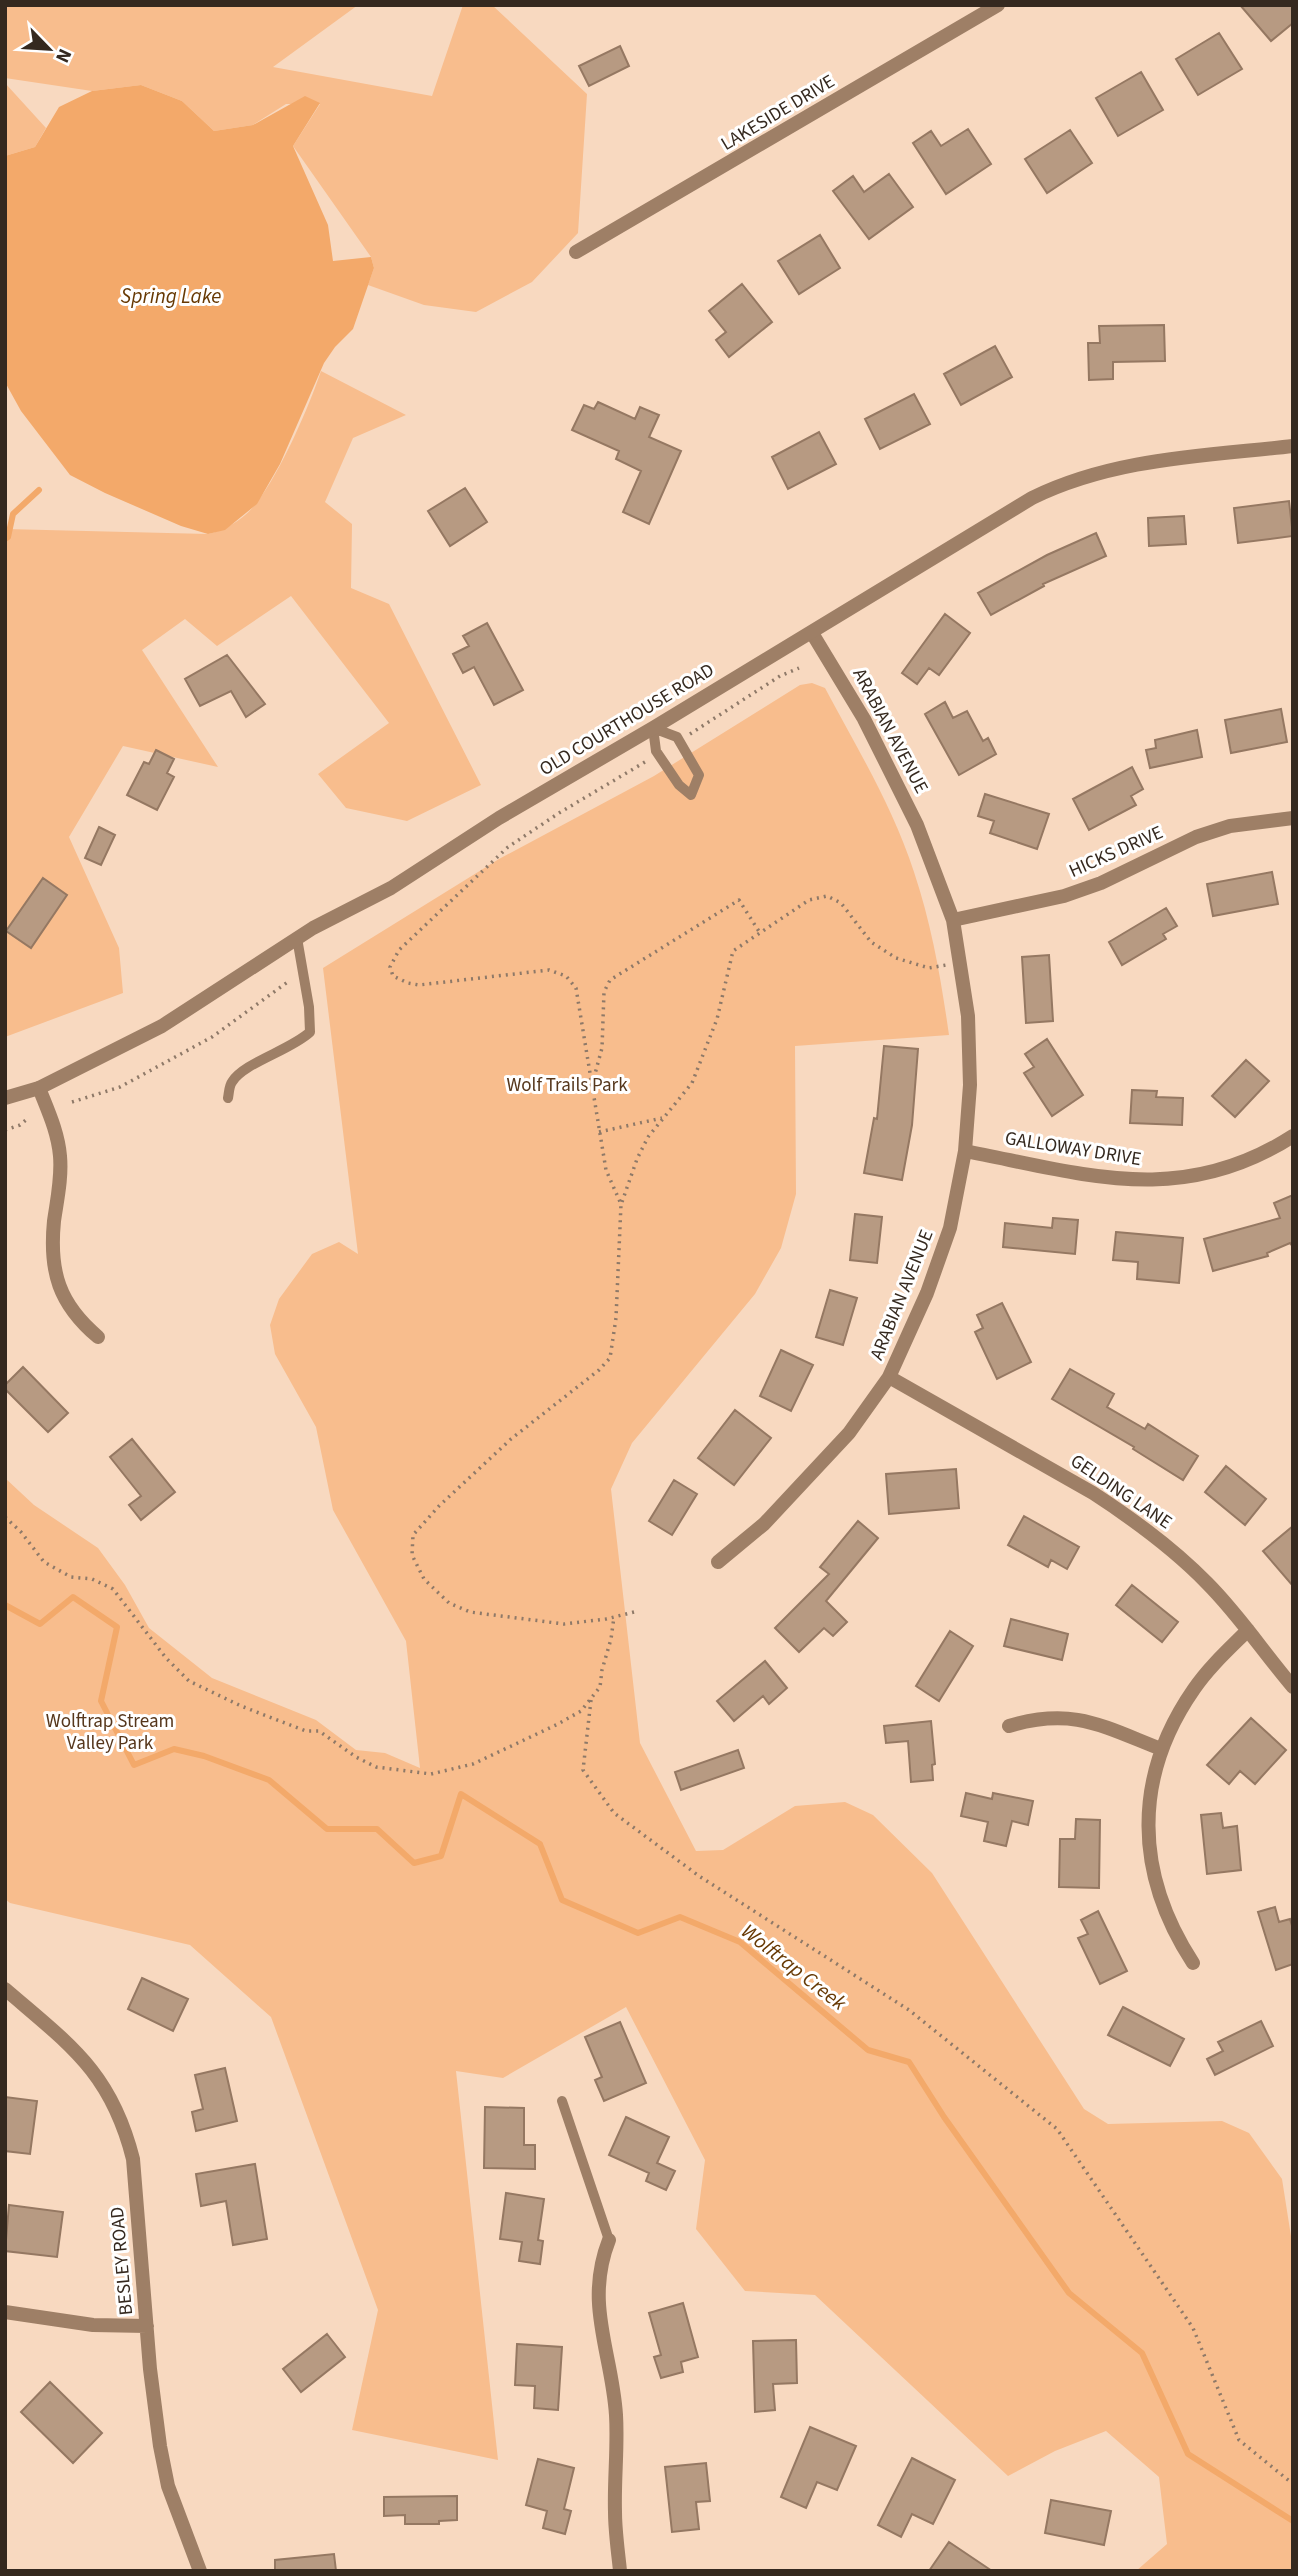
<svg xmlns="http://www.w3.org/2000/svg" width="1298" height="2576" font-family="'Source Sans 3',sans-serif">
<rect width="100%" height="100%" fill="#f8d9c0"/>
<!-- green -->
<path fill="#f8bd8d" d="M5 5H358L273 67 432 96 463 5H492L587 94 578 233 532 282 476 312 424 305 368 285 374 268 371 257 293 146 320 104H286L253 125 214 131 182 101 141 85 92 91 5 78Z
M5 83 46 128 35 147 5 156Z
M321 371 406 415 353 438 325 502 352 524 351 588 389 604 481 785 407 821 346 808 318 774 389 723 291 596 217 646 185 619 142 650 218 767 123 746 69 837 119 948 123 993 5 1037V529L208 534C226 530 246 518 257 502 280 473 309 407 321 371Z
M812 683 825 688C857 748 893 807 914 872 932 926 941 979 949 1035L795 1046 796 1194 781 1248 755 1294 632 1443 611 1489 640 1743 696 1851 723 1850 795 1806 845 1802 873 1815 932 1873 1084 2109 1108 2124 1222 2121 1249 2133 1282 2179 1293 2249V2571H1136L1167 2544 1159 2477 1106 2431 1055 2451 1008 2476 815 2295 745 2291 696 2229 705 2160 626 2007 503 2078 456 2071 498 2460 352 2430 378 2310 271 2017 190 1945 10 1903 5 1899V1478L34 1505 98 1548 125 1585 149 1628 212 1678 316 1720 356 1750 385 1753 420 1768 406 1641 333 1510 316 1427 275 1354 270 1325 279 1299 312 1254 339 1242 358 1254 323 968 499 859 654 776 800 685Z"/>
<!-- water -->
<path fill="#f3a96a" d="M141 85 182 101 214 131 253 125 305 96 320 103 293 146 328 225 333 261 371 257 374 268 353 329 335 347 324 363 280 464 257 504 225 530 208 534 181 526 105 493 70 475 21 411 5 382V156L35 147 59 107 92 91Z"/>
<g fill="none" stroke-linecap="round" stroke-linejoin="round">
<!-- stream -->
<path stroke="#f3a96a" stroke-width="6" d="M5 539 8 537 13 514 39 490
M5 1605 40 1624 73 1597 117 1627 101 1701 134 1765 174 1749 204 1756 269 1780 327 1829H377L414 1863 441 1856 461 1794 540 1844 562 1900 638 1933 680 1917 740 1942 868 2050 909 2062 944 2117 1069 2293 1142 2353 1188 2454 1293 2521"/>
</g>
<!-- building -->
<path fill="#b79a82" stroke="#957862" stroke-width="2" d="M1240 5H1293V23L1271 41Z
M1219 33 1242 69 1198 95 1176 59Z
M620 46 629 66 589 86 579 66Z
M1141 72 1163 110 1118 136 1096 98Z
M968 129 991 164 946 194 913 143 931 131 941 146Z
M1070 130 1092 163 1047 193 1025 159Z
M889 174 913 207 869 239 833 191 853 176 864 192Z
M820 235 840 268 799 294 778 261Z
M742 284 772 322 729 357 716 340 726 332 709 311Z
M1164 325 1165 361 1113 362V379L1089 380 1088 343H1100L1099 326Z
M995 346 1012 377 961 405 944 374Z
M914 394 930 424 880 449 865 419Z
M598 402 635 419 640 407 659 415 649 437 681 451 649 524 623 512 641 471 616 459 619 451 572 430 584 405 594 409Z
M819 432 836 464 788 489 772 457Z
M465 488 487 522 450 546 428 511Z
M1289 501 1293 536 1238 543 1234 508Z
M1184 516 1186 544 1149 546 1148 518Z
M1096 533 1106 556 1043 584 1044 586 991 615 978 593 1047 555Z
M945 614 970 633 939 675 929 668 917 684 902 673Z
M487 623 523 690 494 705 474 667 463 673 453 654 469 646 463 636Z
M227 655 265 704 246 717 231 691 200 706 185 679Z
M945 702 953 718 967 711 983 741 988 738 996 754 959 775 925 714Z
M1281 709 1287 742 1231 753 1225 720Z
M1197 730 1202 757 1150 768 1146 750 1156 748 1155 740Z
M156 750 174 759 167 773 174 777 157 810 127 795 144 762 149 764Z
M1132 767 1143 789 1131 796 1136 805 1089 830 1073 799Z
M985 794 1049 814 1037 849 990 833 994 821 978 816Z
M99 827 115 835 101 865 85 858Z
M1272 872 1278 904 1213 916 1207 884Z
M43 878 67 895 31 948 6 931Z
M1166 908 1177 926 1163 934 1166 939 1122 965 1109 942Z
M1049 955 1053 1021 1026 1023 1022 957Z
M1047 1039 1083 1095 1052 1116 1024 1073 1034 1067 1025 1054Z
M884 1046 918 1049 912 1125 902 1180 864 1173 874 1118 877 1119Z
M1246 1060 1269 1081 1235 1117 1212 1096Z
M1132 1090 1157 1091 1156 1097 1183 1098 1182 1125 1130 1123Z
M1293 1195V1247L1290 1243 1267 1253 1268 1256 1213 1271 1204 1239 1280 1218 1274 1203Z
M855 1214 882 1217 877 1263 850 1260Z
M1053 1218 1078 1220 1075 1254 1003 1247 1005 1223 1052 1228Z
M1116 1232 1183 1238 1179 1283 1137 1279 1138 1262 1113 1260Z
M830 1290 857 1298 843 1345 816 1337Z
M1002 1303 1031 1362 997 1379 975 1332 983 1328 977 1315Z
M781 1350 813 1365 791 1411 760 1396Z
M23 1367 68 1413 48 1432 5 1389V1385Z
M1070 1369 1114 1394 1107 1407 1145 1429 1148 1424 1198 1456 1183 1480 1133 1449 1134 1447 1052 1399Z
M735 1410 771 1438 734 1485 698 1458Z
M132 1439 175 1492 141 1520 129 1505 141 1496 110 1457Z
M1226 1466 1266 1499 1245 1525 1205 1492Z
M956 1469 959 1508 889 1514 886 1474Z
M674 1480 697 1494 672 1535 649 1521Z
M1024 1516 1079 1547 1067 1569 1051 1560 1048 1567 1008 1545Z
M858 1521 878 1538 826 1601 847 1622 833 1636 824 1628 799 1652 775 1628 829 1574 820 1567Z
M1293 1526V1586L1263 1551Z
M1132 1585 1178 1622 1162 1642 1116 1605Z
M1011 1619 1068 1634 1062 1660 1004 1646Z
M950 1631 973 1646 939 1701 916 1686Z
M765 1661 787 1688 769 1704 763 1696 734 1721 717 1701Z
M1251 1718 1286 1750 1255 1784 1240 1771 1229 1784 1207 1765Z
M931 1721 935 1764 932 1765 933 1780 911 1782 908 1741 886 1743 884 1726Z
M738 1750 744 1768 681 1790 675 1772Z
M966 1793 992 1799 993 1793 1033 1801 1028 1825 1012 1821 1006 1846 984 1841 988 1822 961 1816Z
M1221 1813 1223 1828 1237 1826 1241 1870 1207 1874 1201 1815Z
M1076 1819 1100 1820 1099 1888 1059 1887 1060 1839H1075Z
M1275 1907 1279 1922 1290 1919 1293 1929V1964L1276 1970 1258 1912Z
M1098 1911 1127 1971 1100 1984 1078 1938 1088 1934 1081 1920Z
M142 1978 188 1999 173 2031 128 2009Z
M1123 2007 1184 2039 1170 2066 1108 2035Z
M1261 2021 1273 2046 1215 2075 1207 2059 1223 2051 1218 2042Z
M620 2022 646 2083 604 2101 595 2080 602 2077 585 2037Z
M225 2068 237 2121 196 2131 192 2112 203 2109 195 2075Z
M5 2097 37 2101 30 2154 5 2151Z
M485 2107 524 2108V2145H535V2169L484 2168Z
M626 2117 669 2137 657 2163 675 2171 666 2190 646 2181 649 2173 609 2155Z
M255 2164 267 2239 233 2245 226 2201 201 2206 196 2174Z
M506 2193 544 2199 538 2240 543 2241 540 2264 519 2261 522 2242 500 2239Z
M9 2205 63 2212 57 2257 5 2251Z
M683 2303 698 2357 681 2362 683 2372 661 2378 654 2357 661 2355 649 2313Z
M327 2334 345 2357 301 2392 283 2369Z
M796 2340 797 2383 773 2384 775 2410 755 2412 753 2341Z
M517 2344 562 2347 558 2410 534 2408 535 2386 515 2385Z
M50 2382 102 2433 73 2463 21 2412Z
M810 2427 856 2446 837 2490 817 2482 806 2508 781 2497Z
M912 2458 955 2480 933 2524 912 2514 901 2537 878 2525Z
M538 2459 574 2468 564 2509 571 2511 565 2534 543 2528 547 2511 526 2505Z
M706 2463 710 2501 696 2502 699 2529 672 2532 665 2467Z
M457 2496V2520L439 2521V2524H405V2515L384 2516V2497Z
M1051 2500 1111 2511 1104 2545 1045 2533Z
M949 2542 992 2571H929Z
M334 2554 336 2571H275V2560Z"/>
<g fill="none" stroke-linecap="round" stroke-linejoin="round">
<!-- path -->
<path stroke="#8e7968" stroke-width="3.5" stroke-dasharray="2 5" stroke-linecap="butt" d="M690 734 780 676 799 668
M592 1085 602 1048 604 992 610 980 739 900 760 933
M72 1102 120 1087 212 1037 289 981
M5 1130 20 1125 27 1119
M599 1132 662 1118
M622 1202 637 1159 648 1137 692 1083 717 1019 733 951 809 900 827 896 841 903 871 942 896 958 929 968 946 965
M5 1517 21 1532 44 1562 71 1577 92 1579 113 1589 166 1658 189 1681 241 1706 306 1731H319L356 1757 376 1767 431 1774 473 1764 558 1724 581 1711 600 1687 602 1670 611 1639 614 1617
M634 1612 606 1619 564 1624 470 1612 449 1603 424 1579 412 1555 413 1535 439 1506 511 1439 599 1370 610 1358 616 1318 621 1204 606 1170 576 988 566 976 549 970 419 985 408 983 393 976 390 967 399 950 508 847 559 813 645 762
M591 1700 583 1770 614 1813 699 1876 909 2010 1057 2129 1193 2328 1239 2440 1293 2484"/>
<!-- service -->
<path stroke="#9e7f66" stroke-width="10" d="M653 728 677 737 699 775 691 795 679 785 656 751Z
M228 1098C229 1093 229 1086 232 1082 243 1063 291 1050 310 1032L309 1007 297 938
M562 2101 609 2240"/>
<!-- minor -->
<path stroke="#9e7f66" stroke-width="14" d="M576 252 998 5
M953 920 1064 896 1101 883 1196 837 1230 826 1293 818
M39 1088C48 1111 58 1132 60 1156 62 1178 57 1200 54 1221 49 1272 59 1304 98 1337
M965 1151C1085 1174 1181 1208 1293 1136
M889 1377 1093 1493C1133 1519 1173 1548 1207 1583 1239 1615 1264 1653 1293 1687
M718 1562 764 1524 849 1433 889 1377 927 1293 950 1228 965 1151 970 1085 968 1016 953 920 917 825 864 719 812 633
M1009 1726C1073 1707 1102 1726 1161 1749
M1193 1963C1135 1874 1132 1778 1194 1689 1209 1667 1229 1649 1248 1630
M5 1989C70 2045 111 2072 133 2159L150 2369 160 2446 168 2486 200 2571
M609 2240C584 2304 612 2352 616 2415 618 2447 614 2479 615 2512 615 2531 618 2551 620 2571
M5 2312 93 2325 147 2326"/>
<!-- tertiary -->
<path stroke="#9e7f66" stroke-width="14" d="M5 1098 39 1088 162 1026 313 928 391 888 499 818 653 728 1032 498C1113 458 1204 456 1293 446"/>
</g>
<g text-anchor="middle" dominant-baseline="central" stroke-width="6" stroke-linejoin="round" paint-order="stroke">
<!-- street labels -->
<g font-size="19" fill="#35291f" stroke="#fff">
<text transform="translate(778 113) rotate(-31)">LAKESIDE DRIVE</text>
<text transform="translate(627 720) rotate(-31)">OLD COURTHOUSE ROAD</text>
<text transform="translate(890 731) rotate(62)">ARABIAN AVENUE</text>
<text transform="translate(1116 852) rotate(-24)">HICKS DRIVE</text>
<text transform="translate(1073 1149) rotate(9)">GALLOWAY DRIVE</text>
<text transform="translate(902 1295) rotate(-68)">ARABIAN AVENUE</text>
<text transform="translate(1121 1492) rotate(34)">GELDING LANE</text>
<text transform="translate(122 2261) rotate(-95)">BESLEY ROAD</text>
</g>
<!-- park labels -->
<g font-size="19" fill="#56371c" stroke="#fff">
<text x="567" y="1085">Wolf Trails Park</text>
<text x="110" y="1721">Wolftrap Stream<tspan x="110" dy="22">Valley Park</tspan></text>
</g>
<!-- water labels -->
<g font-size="21" font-style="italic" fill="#673904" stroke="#fff">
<text x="171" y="296">Spring Lake</text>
<text transform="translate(794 1967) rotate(38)">Wolftrap Creek</text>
</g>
</g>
<!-- border -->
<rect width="1298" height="2576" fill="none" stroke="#35291f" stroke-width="14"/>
<!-- north arrow -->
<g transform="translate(49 49) rotate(115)" stroke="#ffffff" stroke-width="5" paint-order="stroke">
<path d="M0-5L12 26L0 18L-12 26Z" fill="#35291f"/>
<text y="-10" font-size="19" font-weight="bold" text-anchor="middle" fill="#35291f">N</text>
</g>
</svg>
